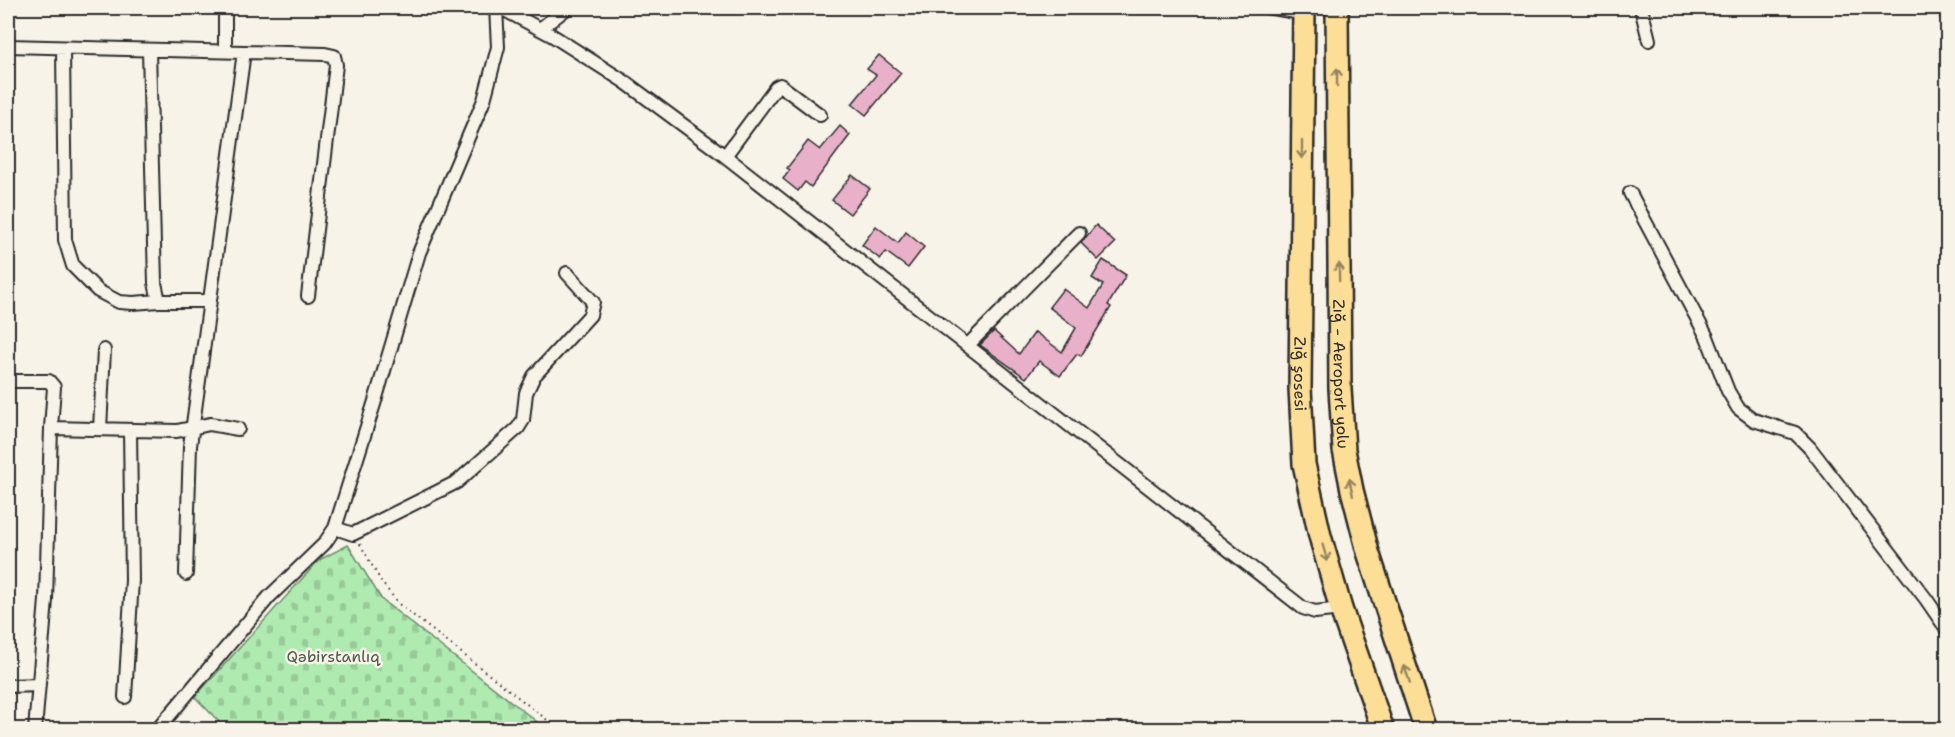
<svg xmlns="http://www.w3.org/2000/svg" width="1955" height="737" font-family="'Shantell Sans',sans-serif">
<defs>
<pattern id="cemetery-stones" width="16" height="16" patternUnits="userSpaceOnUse" patternTransform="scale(1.5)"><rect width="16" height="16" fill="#afebb0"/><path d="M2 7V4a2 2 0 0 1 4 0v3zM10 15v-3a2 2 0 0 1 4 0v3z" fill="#97ca98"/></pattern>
</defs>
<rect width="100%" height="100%" fill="#f7f3e8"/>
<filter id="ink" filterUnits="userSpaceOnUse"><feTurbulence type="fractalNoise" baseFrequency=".0167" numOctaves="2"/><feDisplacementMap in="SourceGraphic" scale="12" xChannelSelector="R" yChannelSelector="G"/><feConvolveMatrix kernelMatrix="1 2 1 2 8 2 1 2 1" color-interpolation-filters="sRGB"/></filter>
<g filter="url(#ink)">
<!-- cemetery -->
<path fill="url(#cemetery-stones)" stroke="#6d8b6e" stroke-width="1.5" d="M348 545 382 600 546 729H226L195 697 319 560Z"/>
<!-- building -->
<path fill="#e8b1c9" stroke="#2b2b2b" stroke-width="1.5" d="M879 55 901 73 866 115 852 104 876 75 867 69Z
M840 126 850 135 811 187 805 182 798 191 783 179 790 170 787 168 808 141 820 150Z
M852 175 870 189 850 214 832 200Z
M1096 225 1115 243 1098 260 1081 243Z
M876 226 898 243 906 232 924 247 908 268 886 252 880 259 862 245Z
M1103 260 1126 275 1108 305 1111 307 1081 356 1077 354 1060 376 1039 361 1026 378 980 345 994 331 1019 354 1035 332 1062 352 1076 328 1049 307 1063 289 1089 308 1103 285 1092 278Z"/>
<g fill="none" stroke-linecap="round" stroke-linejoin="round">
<!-- service casing -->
<g stroke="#2b2b2b" stroke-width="10">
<path id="service" d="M1261 8 1266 10 1301 16"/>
</g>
<!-- minor casing -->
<g stroke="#2b2b2b" stroke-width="16">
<path id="minor" d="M501 8 553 36 625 82 725 156 1303 608 1315 612 1341 609
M1641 8 1649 40
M540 29 567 8
M8 46 325 54 334 56 336 65 308 296
M63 48 65 240 73 266 98 291 119 302 133 303 159 301
M149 50 155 283 159 301H210
M225 51V8
M725 156 776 87 780 85 820 115
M1630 193 1707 337 1728 391 1738 408 1754 420 1795 433 1810 448 1926 599 1948 631
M968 345 1079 233
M8 381H49L54 387 51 428 46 600 35 730
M51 428 177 431 210 424 238 429
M100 429 104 350
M335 528 353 534 457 482 518 428 523 420 526 393 534 376 590 315 593 302 567 273
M186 574 190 446 244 52
M8 686 39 685
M125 697 132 580 130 430
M157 730 269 597 324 544 335 528 375 401 419 253 484 100 498 47 496 8"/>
</g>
<!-- secondary casing -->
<g stroke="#2b2b2b" stroke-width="22">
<path id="secondary" d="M1946 8 1948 11"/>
</g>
<!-- trunk casing -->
<g stroke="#2b2b2b" stroke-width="26">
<g id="trunk">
<path id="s1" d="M1304 8 1300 388 1304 464 1320 536 1341 609 1383 730"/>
<path id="s2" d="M1337 8 1340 389 1344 450 1352 490 1368 552 1426 730"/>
</g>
</g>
<!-- path -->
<path stroke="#2b2b2b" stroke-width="2" stroke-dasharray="1.5 4.5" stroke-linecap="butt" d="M360 544 382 583 400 605 560 730"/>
<!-- service -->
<use href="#service" stroke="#f7f3e8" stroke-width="6"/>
<!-- minor -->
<use href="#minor" stroke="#f7f3e8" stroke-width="12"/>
<!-- secondary -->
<use href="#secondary" stroke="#f7f3e8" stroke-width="18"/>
<!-- trunk -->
<use href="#trunk" stroke="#fdde96" stroke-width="21"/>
</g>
<!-- one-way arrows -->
<defs><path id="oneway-shaft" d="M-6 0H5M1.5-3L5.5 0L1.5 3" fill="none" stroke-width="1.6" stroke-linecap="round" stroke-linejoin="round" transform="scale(1.5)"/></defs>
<g stroke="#948460">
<use href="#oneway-shaft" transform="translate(1337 77) rotate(-90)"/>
<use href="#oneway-shaft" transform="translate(1302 150) rotate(90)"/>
<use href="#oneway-shaft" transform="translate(1339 272) rotate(-91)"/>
<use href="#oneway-shaft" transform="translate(1351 487) rotate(-102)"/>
<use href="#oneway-shaft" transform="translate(1325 553) rotate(74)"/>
<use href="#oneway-shaft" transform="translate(1407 674) rotate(-108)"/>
</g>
</g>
<g text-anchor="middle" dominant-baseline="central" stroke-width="5" stroke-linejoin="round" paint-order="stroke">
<!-- street labels -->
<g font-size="16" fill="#2b2b2b" stroke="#f7f3e8">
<text stroke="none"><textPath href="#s1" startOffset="366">Zığ şosesi</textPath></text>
<text stroke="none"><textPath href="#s2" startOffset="366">Zığ - Aeroport yolu</textPath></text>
</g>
<!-- park labels -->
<g font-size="16" fill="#4c5b4c" stroke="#f7f3e8">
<text x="333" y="656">Qəbirstanlıq</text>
</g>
</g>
<!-- margin -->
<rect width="1955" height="737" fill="none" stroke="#f7f3e8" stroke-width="30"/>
<rect x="15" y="15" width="1925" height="707" fill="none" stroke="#2b2b2b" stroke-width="2" filter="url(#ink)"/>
</svg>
